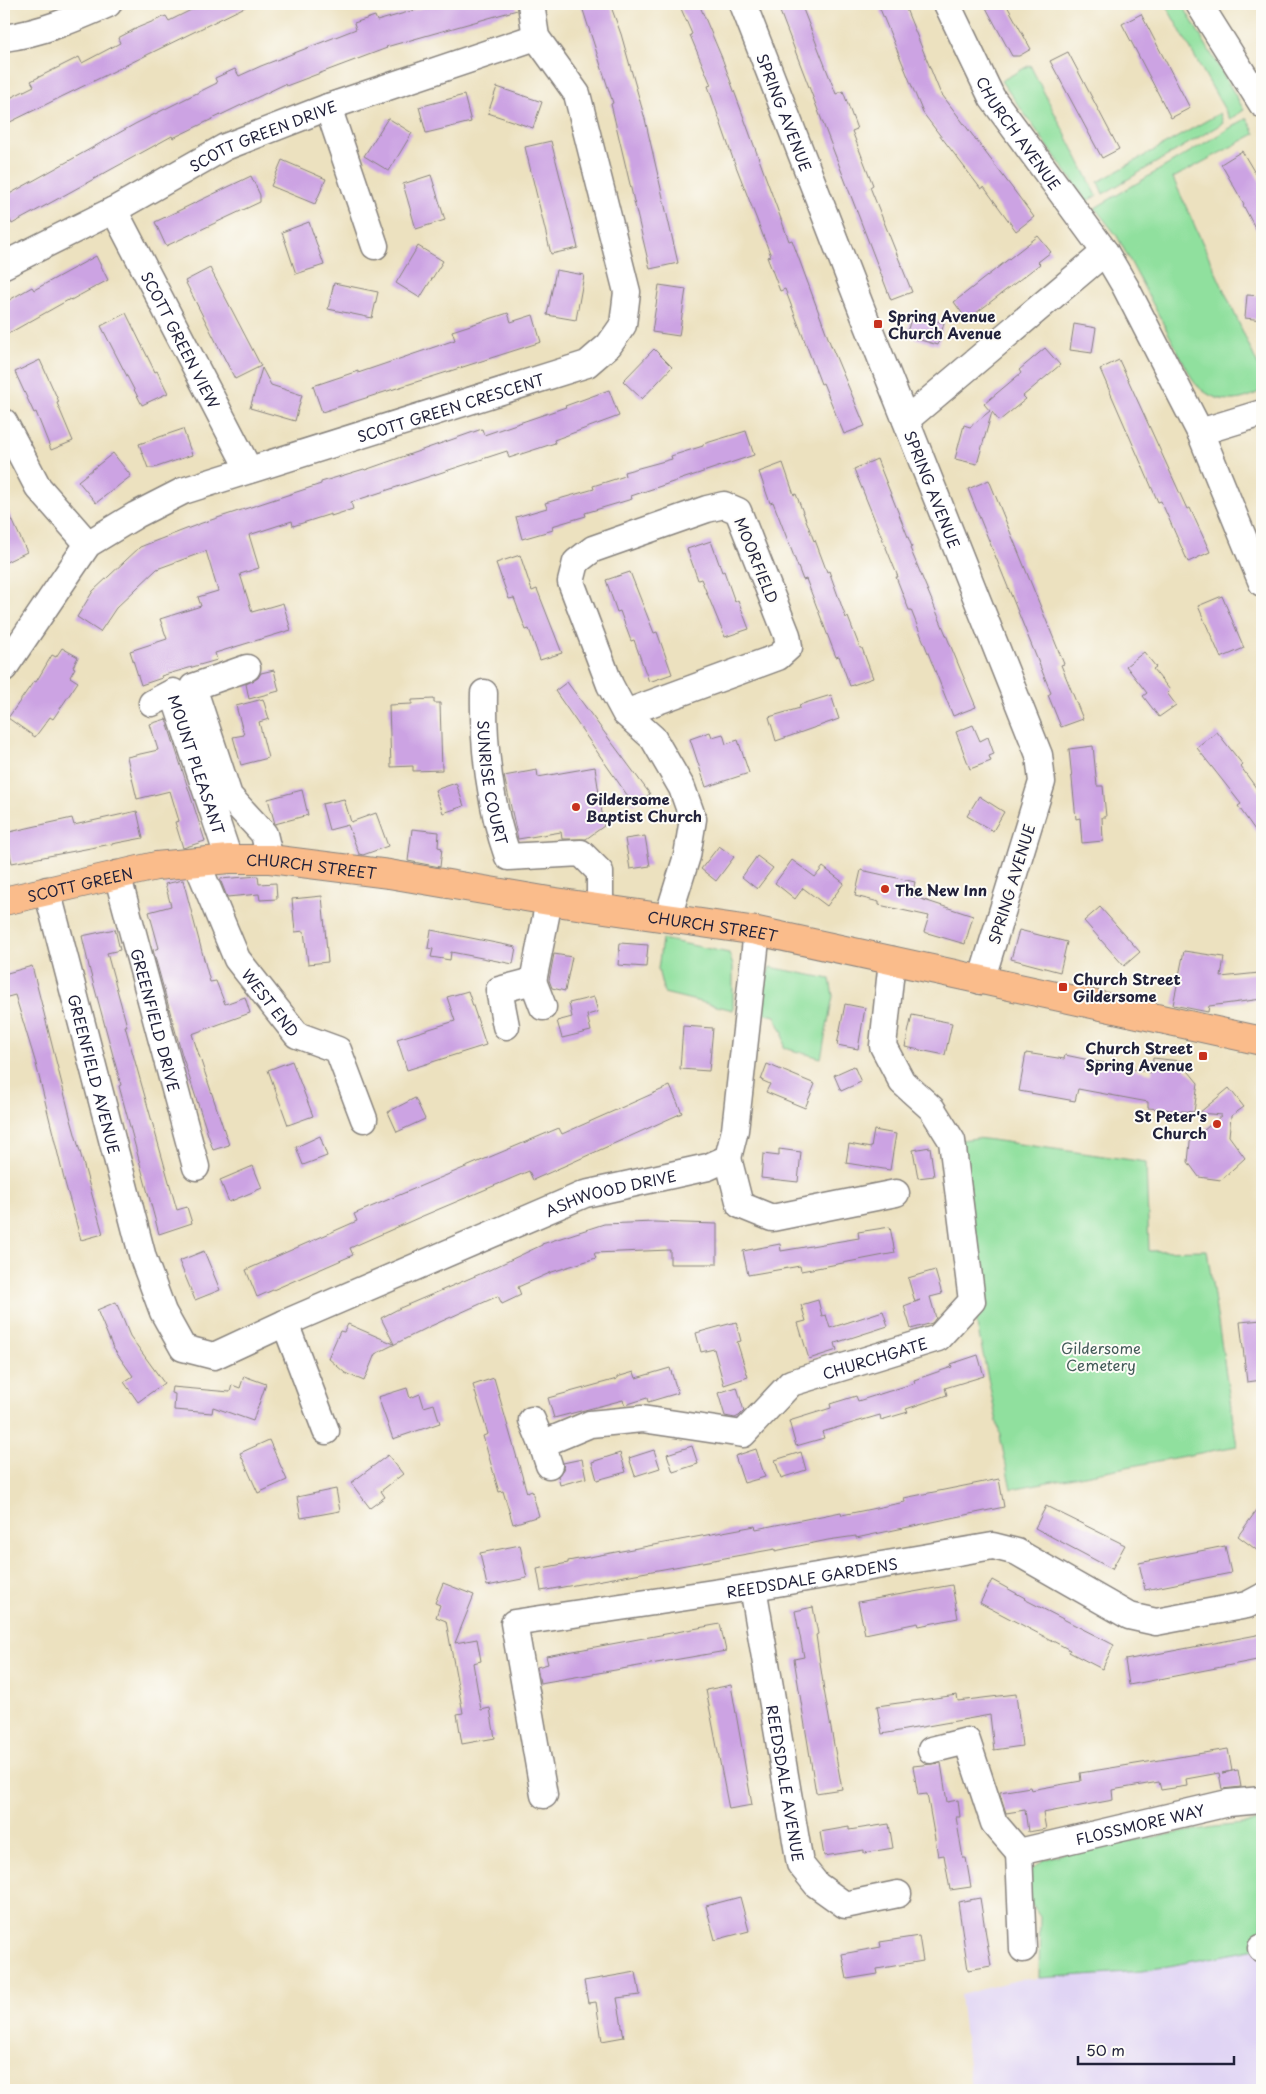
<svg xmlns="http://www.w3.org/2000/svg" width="1266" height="2094" font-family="'Playpen Sans',sans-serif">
<rect width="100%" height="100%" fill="#fdfcf7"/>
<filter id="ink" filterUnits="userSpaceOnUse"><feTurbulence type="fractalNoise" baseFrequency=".02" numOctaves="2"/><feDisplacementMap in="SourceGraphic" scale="10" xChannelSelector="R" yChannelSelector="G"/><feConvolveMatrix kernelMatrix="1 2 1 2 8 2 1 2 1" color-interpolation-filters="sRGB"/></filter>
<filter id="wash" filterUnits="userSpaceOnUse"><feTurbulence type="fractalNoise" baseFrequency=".0096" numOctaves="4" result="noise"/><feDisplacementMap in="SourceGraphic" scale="20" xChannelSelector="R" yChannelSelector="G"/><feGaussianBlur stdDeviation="1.12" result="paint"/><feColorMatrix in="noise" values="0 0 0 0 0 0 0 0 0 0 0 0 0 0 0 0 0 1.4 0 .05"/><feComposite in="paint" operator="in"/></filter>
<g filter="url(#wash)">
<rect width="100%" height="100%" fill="#ece1bf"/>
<!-- built -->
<path fill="#e0d4f4" d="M1261 1948 1262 2090H971L960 1995 1017 1980 1142 1971Z"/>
<!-- green -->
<path fill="#90e09e" stroke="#59816c" d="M1165 4H1182L1244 110 1230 119Z
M1030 65 1097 196 1087 201 1001 81Z
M1220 113 1223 123 1103 194 1098 182Z
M1247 118 1255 134 1173 178 1262 374V390C1239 405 1212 404 1194 382L1117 236 1095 208Z
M662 939 729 953 733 966V1010L664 993 658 969Z
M770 967 830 979 833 996 821 1058 784 1048 783 1033 775 1016 757 1012Z
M977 1138 1146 1162 1149 1251 1207 1250 1237 1446 1011 1489 972 1301 952 1141Z
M1262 1822V1948L1142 1971 1039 1978 1040 1917 1028 1899 1029 1872 1043 1860 1074 1850 1215 1827Z"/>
<g id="blocks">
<!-- building -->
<path fill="#cca3e3" d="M203 4H251L4 125V101L34 86 31 81 79 57 82 63 120 43 118 38 137 28 166 16 169 21Z
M436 4H516L517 10 386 47 387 48 286 86 285 84 173 138 172 136 12 224 4 209V197L135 124 217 83 215 78 235 69 239 76 261 66 356 29 354 23 375 16 377 21Z
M581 4H610L621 34 645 119 678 263 650 269 611 104 613 103Z
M679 4H699L722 58 789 241 792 240 830 343 865 426 844 434 823 383 821 384 785 289 780 291 767 257 771 256 732 156 708 86 711 85 690 35 692 34Z
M792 4H801L836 94 843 91 857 129 852 131 873 185 870 187 912 292 891 300 779 9Z
M878 4H904L940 92 1034 217 1016 231 984 187 981 189 923 113Z
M984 4H1006L1031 49 1019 56H1012Z
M1141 14 1190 108 1171 118 1122 24Z
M1068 52 1119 149 1102 158 1050 61Z
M497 87 542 102 533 128 488 113Z
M464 95 471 122 426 133 419 107Z
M388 118 412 133 389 171 364 156Z
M551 141 578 248 551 254 525 147Z
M1242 151 1262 185V241L1243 205 1244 204 1221 164Z
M282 160 326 179 315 204 271 186Z
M431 175 445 220 416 229 403 184Z
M251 176 260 195V202L166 246 155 222Z
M309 222 324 265 296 274 282 232Z
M1038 236 1051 252 1038 262 1040 264 967 320 954 302Z
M418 246 443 261 420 298 396 283Z
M96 256 108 280 71 300 70 299 4 336V303L32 287 34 290Z
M210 268 261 366 235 379 185 281Z
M556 270 584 275 576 320 547 315Z
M334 283 378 292 372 318 328 309Z
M659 285 686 289 679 336 652 332Z
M1247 295 1262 296V320L1245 318Z
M126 313 155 372 157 371 168 393 142 405 101 326Z
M508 313 511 322 533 315 541 342 322 412 313 386 358 371V373L455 340 452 331Z
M912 315 944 323 938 345 906 336Z
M1074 324 1096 328 1092 353 1070 350Z
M1045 348 1060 365 1023 396 1026 399 999 421 992 412 977 464 955 459 964 425 970 427 990 411 984 404 1021 373 1019 370Z
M654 349 672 367 642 399 623 381Z
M40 360 59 402 57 403 73 441 51 450 36 412 34 413 15 372Z
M1119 360 1187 509 1190 508 1210 552 1188 562 1161 501 1158 502 1100 369Z
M262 368 271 385 302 395 295 421 250 408Z
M609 390 619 416 554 440 555 443 509 458 507 451 351 502 353 509 331 516V514L293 526 292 521 249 535 259 568 240 574 252 612 283 603 291 630 215 653 217 660 161 676 162 678 141 685 130 651 167 639 160 619 201 606 198 597 218 591 206 551 157 569 116 608 100 632 77 617 93 591 140 547 202 523 321 484V482L364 469 365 470 482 429 484 435 566 407 565 406Z
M183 429 192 455 154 468H148L139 444Z
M746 431 754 455 631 496 632 499 585 513 586 516 552 526 553 530 522 539 516 517 547 508 545 503 594 489 593 486 625 476 624 472 672 459 671 456 703 446V444Z
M113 453 131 476 96 503 78 481Z
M877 459 912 547 910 548 976 707 953 716 911 610H909L896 577H898L854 469Z
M783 463 794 495 796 494 814 541 815 540 827 572 829 571 846 618 848 617 860 648H862L873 678 850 686 839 656 836 657 806 579 803 580 773 502 770 503 759 472Z
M989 480 1064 664 1061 665 1083 719 1061 727 1048 695 1051 693 968 489Z
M4 502 27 552 4 563Z
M711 541 722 572 724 571 735 602 738 600 749 629 725 637 701 579 698 580 687 549Z
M520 555 532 591 537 589 562 653 540 660 529 629 526 630 514 598 509 599 496 563Z
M630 572 654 633 657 632 672 674 649 682 634 640 631 641 620 611 617 612 606 580Z
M1222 596 1244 648 1221 658 1198 606Z
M62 648 78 657 73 667 75 668 70 677 78 682 53 719 50 717 35 737 8 718 34 681 36 682 52 655 56 657Z
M1144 652 1156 667 1153 669 1170 690 1167 693 1176 705 1159 717 1143 696 1147 693 1126 666Z
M274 670 279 691 249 699 246 684 258 678 261 673Z
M567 682 650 794 634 805 555 691Z
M831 695 839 719 776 741 769 717 800 708 799 705Z
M263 699 269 719 259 722 268 758 241 765 233 737 244 735 236 706Z
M434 699V703H440L442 770 413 771V766L391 767 389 705 412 704V700Z
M166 719 205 841 183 848 175 822 179 821 170 791 137 799 127 757 158 750 150 724Z
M973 725 980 741 988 737 994 754 989 756 991 761 970 769 956 732Z
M710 732 712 737 723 734 726 744 738 740 749 773 706 787 690 739Z
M1217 732 1243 765 1241 767 1262 796V840L1238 806 1241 804 1197 748Z
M1093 746 1097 786H1103L1106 817H1102L1103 841 1082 843 1080 818 1076 819 1069 749Z
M595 767 604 826 586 839H562L561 832 518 839 504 776 537 770 538 777Z
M456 783 464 806 443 813 435 790Z
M302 790 308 815 275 824 268 799Z
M979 796 1004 812 993 831 967 816Z
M344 799 351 822 376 813 388 846 363 855 359 854 348 825 329 830 322 804Z
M137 811 143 838 12 863 5 833 72 818 74 825Z
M412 829 439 832 438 847 442 848 440 867 408 861Z
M645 836 650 866 630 869 625 839Z
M719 846 734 857 716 881 701 869Z
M757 856 773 868 757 889 742 877Z
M792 860 815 877 823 867 844 883 827 906 803 888 795 899 775 883Z
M861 870 915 882 912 896 973 916 965 944 924 932 929 916 879 905V902L855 896Z
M258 876 259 884 276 883 277 899 260 900 259 894 227 897 220 879Z
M183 880 210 982 216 981 225 1004 245 997 250 1013 192 1034 229 1145 213 1150 182 1055 153 950 159 948 149 912 171 906 165 884Z
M322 896 328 962 308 964 304 931 295 932 292 899Z
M1100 907 1140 952 1124 966 1084 921Z
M115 929 120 950 107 953 127 1026H125L177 1210 187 1207 192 1223 159 1234 119 1086 121 1085 90 971 82 936Z
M431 930 516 947 513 964 451 952 450 960 431 957 433 949 428 948Z
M1019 930 1067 942 1060 972 1011 959Z
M620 943 648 945 646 967 618 965Z
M1184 951 1224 957 1221 977 1259 973 1262 999 1209 1006 1208 1012 1173 1005Z
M554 954 572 957 565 991 552 988 549 980Z
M32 966 70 1116 103 1234 81 1240 64 1179 36 1064 15 995 4 998V974Z
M468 991 486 1045 407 1070 397 1039 455 1021 447 997Z
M594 997 598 1012 587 1015 591 1031 562 1038 557 1021 572 1017 569 1003Z
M845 1004 865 1008 858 1049 837 1045Z
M912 1015 952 1023 945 1055 905 1047Z
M683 1026 713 1028 709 1071 680 1069Z
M1026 1053 1064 1059 1065 1055 1152 1073 1153 1058 1180 1061 1198 1083 1194 1112 1148 1108V1102L1078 1089 1075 1101 1019 1091Z
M292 1061 313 1116 288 1125 268 1070Z
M767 1064 815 1084 805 1108 766 1092 770 1084 761 1080Z
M854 1066 861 1082 841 1091 834 1075Z
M670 1086 682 1113 533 1180 529 1171 418 1218 350 1248 353 1255 257 1297 246 1270 357 1221 354 1214 559 1128 562 1134Z
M1229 1088 1244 1107 1231 1116 1229 1136 1245 1158 1221 1180 1199 1177 1188 1162 1190 1142 1222 1115 1199 1113Z
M415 1098 425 1119 397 1132 388 1112Z
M874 1130 896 1134 890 1170 846 1163 849 1144 871 1148Z
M320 1136 327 1156 303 1165 296 1147Z
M930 1147 934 1176 918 1178 913 1150Z
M779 1149 801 1152 798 1182 761 1178 763 1154 779 1156Z
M253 1166 262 1188 229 1202 220 1180Z
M654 1222 717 1224V1264H670V1250L594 1253 596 1258 552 1272 518 1287 521 1295 502 1304 498 1296 431 1326 375 1354 364 1381 345 1373 328 1358 340 1331 344 1332 348 1324 394 1344 381 1318 400 1308 487 1271 542 1245V1244L604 1224Z
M890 1227 895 1253 801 1271 800 1266 748 1275 743 1251 780 1244 781 1251 859 1238 858 1232Z
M204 1251 220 1290 195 1300 179 1261Z
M935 1270 942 1294 930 1297 936 1318 932 1323 911 1329 904 1306 920 1300 915 1302 908 1278Z
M818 1300 822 1316 826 1315 830 1328 883 1311 888 1326 835 1343 837 1350 809 1359 798 1323 806 1321 801 1305Z
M116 1302 130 1336 164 1383 138 1402 124 1382 133 1376 113 1348 97 1310Z
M1262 1320V1380L1247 1382 1240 1322Z
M736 1322 741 1341 737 1342 748 1377 724 1385 714 1349 701 1352 696 1333Z
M978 1355 984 1376 945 1388 947 1395 906 1409 908 1412 881 1420 880 1415 822 1432 824 1438 796 1446 789 1421 831 1408 830 1404 856 1396 858 1401 915 1383 914 1380 952 1367 951 1364Z
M670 1368 678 1393 648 1402 647 1398 625 1405 623 1400 554 1418 548 1398 617 1379V1377L634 1372 636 1378Z
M244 1376 266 1384 253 1421 213 1407 212 1413 174 1410 175 1394 171 1393 172 1387 230 1392 232 1385 240 1388Z
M494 1378 527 1493 532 1491 539 1516 513 1524 503 1491 499 1492 483 1436 488 1434 473 1385Z
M737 1387 744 1411 739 1416 735 1418 725 1416 718 1393Z
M407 1388 410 1398 420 1394 424 1407 434 1404 440 1423 393 1439 378 1397Z
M269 1440 287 1480 258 1493 240 1453Z
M692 1446 698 1464 673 1472 667 1454Z
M756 1449 765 1477 744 1483 735 1456Z
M654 1450 660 1468 635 1476 629 1458Z
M801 1452 806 1470 781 1478 775 1460Z
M620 1453 626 1472 597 1480 592 1462Z
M388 1455 403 1474 381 1491 385 1497 370 1508 351 1483Z
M582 1459 586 1478 560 1485 558 1476 564 1468 563 1463Z
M999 1479 1004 1507 856 1538V1536L828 1540 775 1551V1549L541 1591 537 1569 568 1563V1561L755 1526 756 1529 841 1512 842 1515 905 1502 904 1498Z
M336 1489 340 1511 301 1518 297 1497Z
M1262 1503V1554L1238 1536Z
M1046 1506 1125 1545 1112 1569 1035 1528Z
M520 1545 527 1578 487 1586 480 1553Z
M1225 1546 1231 1573 1145 1590 1139 1563Z
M992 1580 1025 1598 1024 1599 1114 1645 1102 1669 1069 1652 1070 1650 980 1603Z
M443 1583 474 1595 455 1643 477 1639 481 1661 473 1663 481 1710 490 1708 495 1738 462 1744 457 1714 463 1713 446 1621 436 1617 440 1605 435 1603Z
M952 1585 958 1618 919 1626 918 1623 865 1634 858 1602Z
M813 1607 818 1634 816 1635 824 1690 842 1789 816 1793 794 1659 804 1657 795 1611Z
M720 1624 726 1651 540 1683 537 1667 548 1664 546 1656Z
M1262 1634V1659L1129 1685 1125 1660Z
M731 1685 752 1805 729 1809 706 1690Z
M1016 1694 1022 1746 994 1750 990 1715 882 1734 877 1706 957 1695 958 1701Z
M1228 1749 1232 1771 1222 1773 1238 1770 1241 1787 1222 1789 1219 1773 1186 1779 1187 1786 1161 1790 1159 1782 1112 1790 1113 1800 1043 1813 1046 1829 1028 1832 1025 1810 1006 1813 1000 1794V1792L1030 1787 1031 1790 1081 1781 1080 1773Z
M941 1763 947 1802 958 1800 960 1817H956L963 1858H966L971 1887 950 1890 944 1855 938 1856 927 1794 918 1795 913 1766Z
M889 1824 893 1848 864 1853V1850L824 1856 820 1832 849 1827V1830Z
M740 1897 749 1931 715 1940 706 1906Z
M980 1898 991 1966 968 1970 958 1902Z
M919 1936 923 1961 877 1969 878 1974 847 1979 842 1954 881 1947 880 1942Z
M636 1972 640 1995 617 1998 624 2037 602 2041 596 2002 588 2003 584 1981Z"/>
</g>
</g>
<g filter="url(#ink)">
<use href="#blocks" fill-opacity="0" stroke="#87827d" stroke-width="1"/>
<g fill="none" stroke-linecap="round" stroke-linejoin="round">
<!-- minor casing -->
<g stroke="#87827d" stroke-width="29">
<g id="minor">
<path id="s1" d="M743 4 867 323 1039 755 1042 782 981 981"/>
<path id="s2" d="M947 4 992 98 1105 252 1125 286 1200 432"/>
<path d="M1199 4 1262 104"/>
<path d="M4 38C41 33 74 19 108 4"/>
<path d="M328 107 375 246"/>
<path id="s3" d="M114 210 249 470"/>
<path id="s4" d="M4 265 114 210 225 147 328 107 536 37"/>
<path d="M1262 413 1200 432 1262 583"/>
<path d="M906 420 1105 252"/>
<path d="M4 422 38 487 88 544"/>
<path id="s5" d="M4 668 88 544 136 515 183 491 587 364 609 345 623 325 627 292 577 94 536 37 531 4"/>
<path d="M247 668 193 687 229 796 264 834 270 859"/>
<path id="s6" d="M484 693C483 746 490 806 508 857L581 853 600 872V908"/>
<path id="s7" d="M152 703 173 692 229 859"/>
<path d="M625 713 778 657 789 647 787 635 738 511 724 505 707 509 593 549 576 562 571 582 610 685 625 713 653 738 682 788 693 819 687 856 668 917"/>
<path id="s8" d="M197 863 237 959 297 1035 338 1050 364 1119"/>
<path id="s9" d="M117 874 196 1167"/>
<path id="s10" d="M47 890 143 1258 163 1312 183 1348 214 1356 285 1323 585 1194 708 1167 728 1158 735 1130 757 931"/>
<path d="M533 981 543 1007"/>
<path d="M506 1026 499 990 533 981 549 901"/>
<path d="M728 1158 740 1205 772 1218 896 1193"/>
<path d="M285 1323 326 1431"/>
<path id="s11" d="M532 1420 542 1444 590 1424 642 1419 743 1434 791 1383 938 1338 972 1301 952 1141 932 1109 902 1082 883 1046 892 960"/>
<path d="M542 1444 549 1465"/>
<path id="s12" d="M753 1587 800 1864 817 1885 845 1905 898 1894"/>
<path id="s13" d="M931 1750 967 1741 994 1823 1019 1852 1228 1803 1262 1800"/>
<path id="s14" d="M544 1795 514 1623 753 1587 993 1546 1017 1552 1129 1616 1156 1622 1247 1605 1262 1597"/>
<path d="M1019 1852 1023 1949"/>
<path d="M1261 1948H1262"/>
</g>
</g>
<!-- major casing -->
<g stroke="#87827d" stroke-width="30">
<g id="major">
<path id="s15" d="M4 901 156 866 229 859H270L389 874 549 901 757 931 1262 1041"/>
</g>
</g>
<!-- minor -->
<use href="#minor" stroke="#fff" stroke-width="26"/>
<!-- major -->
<use href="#major" stroke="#fabc8b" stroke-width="28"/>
</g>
</g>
<!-- markers -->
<g fill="#c8321e" stroke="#fdfcf7" stroke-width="2">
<rect x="873" y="319" width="10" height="10" rx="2.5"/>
<circle cx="576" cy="807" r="5"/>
<circle cx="885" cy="889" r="5"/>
<rect x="1058" y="982" width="10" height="10" rx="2.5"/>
<rect x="1198" y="1051" width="10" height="10" rx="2.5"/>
<circle cx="1217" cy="1124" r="5"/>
</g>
<g text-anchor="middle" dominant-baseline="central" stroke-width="4" stroke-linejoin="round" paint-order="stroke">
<!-- street labels -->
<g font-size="15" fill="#22223b" stroke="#fdfcf7">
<text stroke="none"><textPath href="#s1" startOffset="116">SPRING AVENUE</textPath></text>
<text stroke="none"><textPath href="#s2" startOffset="148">CHURCH AVENUE</textPath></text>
<text stroke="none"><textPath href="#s4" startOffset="290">SCOTT GREEN DRIVE</textPath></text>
<text stroke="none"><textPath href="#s3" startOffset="146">SCOTT GREEN VIEW</textPath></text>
<text stroke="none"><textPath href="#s5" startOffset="539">SCOTT GREEN CRESCENT</textPath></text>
<text stroke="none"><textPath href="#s1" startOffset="521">SPRING AVENUE</textPath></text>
<text transform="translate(757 560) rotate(68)">MOORFIELD</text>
<text stroke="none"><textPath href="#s7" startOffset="100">MOUNT PLEASANT</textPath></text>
<text stroke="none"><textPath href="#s6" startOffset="90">SUNRISE COURT</textPath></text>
<text stroke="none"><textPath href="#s15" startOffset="312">CHURCH STREET</textPath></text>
<text stroke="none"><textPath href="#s15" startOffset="78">SCOTT GREEN</textPath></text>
<text transform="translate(1011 884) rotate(-73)">SPRING AVENUE</text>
<text stroke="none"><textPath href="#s15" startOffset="718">CHURCH STREET</textPath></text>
<text stroke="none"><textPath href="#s8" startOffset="159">WEST END</textPath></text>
<text stroke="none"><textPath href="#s9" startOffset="151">GREENFIELD DRIVE</textPath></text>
<text stroke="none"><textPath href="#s10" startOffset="190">GREENFIELD AVENUE</textPath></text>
<text stroke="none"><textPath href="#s10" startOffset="941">ASHWOOD DRIVE</textPath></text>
<text stroke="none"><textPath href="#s11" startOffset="390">CHURCHGATE</textPath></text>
<text stroke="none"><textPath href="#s14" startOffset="476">REEDSDALE GARDENS</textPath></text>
<text stroke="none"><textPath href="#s12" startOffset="199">REEDSDALE AVENUE</textPath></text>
<text stroke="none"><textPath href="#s13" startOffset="286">FLOSSMORE WAY</textPath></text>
</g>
<!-- poi labels -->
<g font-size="15" font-weight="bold" fill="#22223b" stroke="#fdfcf7" text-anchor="start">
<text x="888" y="315">Spring Avenue<tspan x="888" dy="17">Church Avenue</tspan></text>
<text x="586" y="798">Gildersome<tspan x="586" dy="17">Baptist Church</tspan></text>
<text x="895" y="889">The New Inn</text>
<text x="1073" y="978">Church Street<tspan x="1073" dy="17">Gildersome</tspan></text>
<text x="1193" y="1047" text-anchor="end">Church Street<tspan x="1193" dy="17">Spring Avenue</tspan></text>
<text x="1207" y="1115" text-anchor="end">St Peter's<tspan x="1207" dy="17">Church</tspan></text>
</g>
<!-- park labels -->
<g font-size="15" fill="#435b59" stroke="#fdfcf7">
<text x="1101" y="1347">Gildersome<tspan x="1101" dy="17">Cemetery</tspan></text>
</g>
</g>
<!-- margin -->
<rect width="1266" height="2094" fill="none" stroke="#fdfcf7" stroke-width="20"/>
<!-- scale -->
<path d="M1078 2056v8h156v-8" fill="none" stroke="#22223b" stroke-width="2.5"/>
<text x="1086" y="2056" font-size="15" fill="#22223b" stroke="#fdfcf7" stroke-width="4" paint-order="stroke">50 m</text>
</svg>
